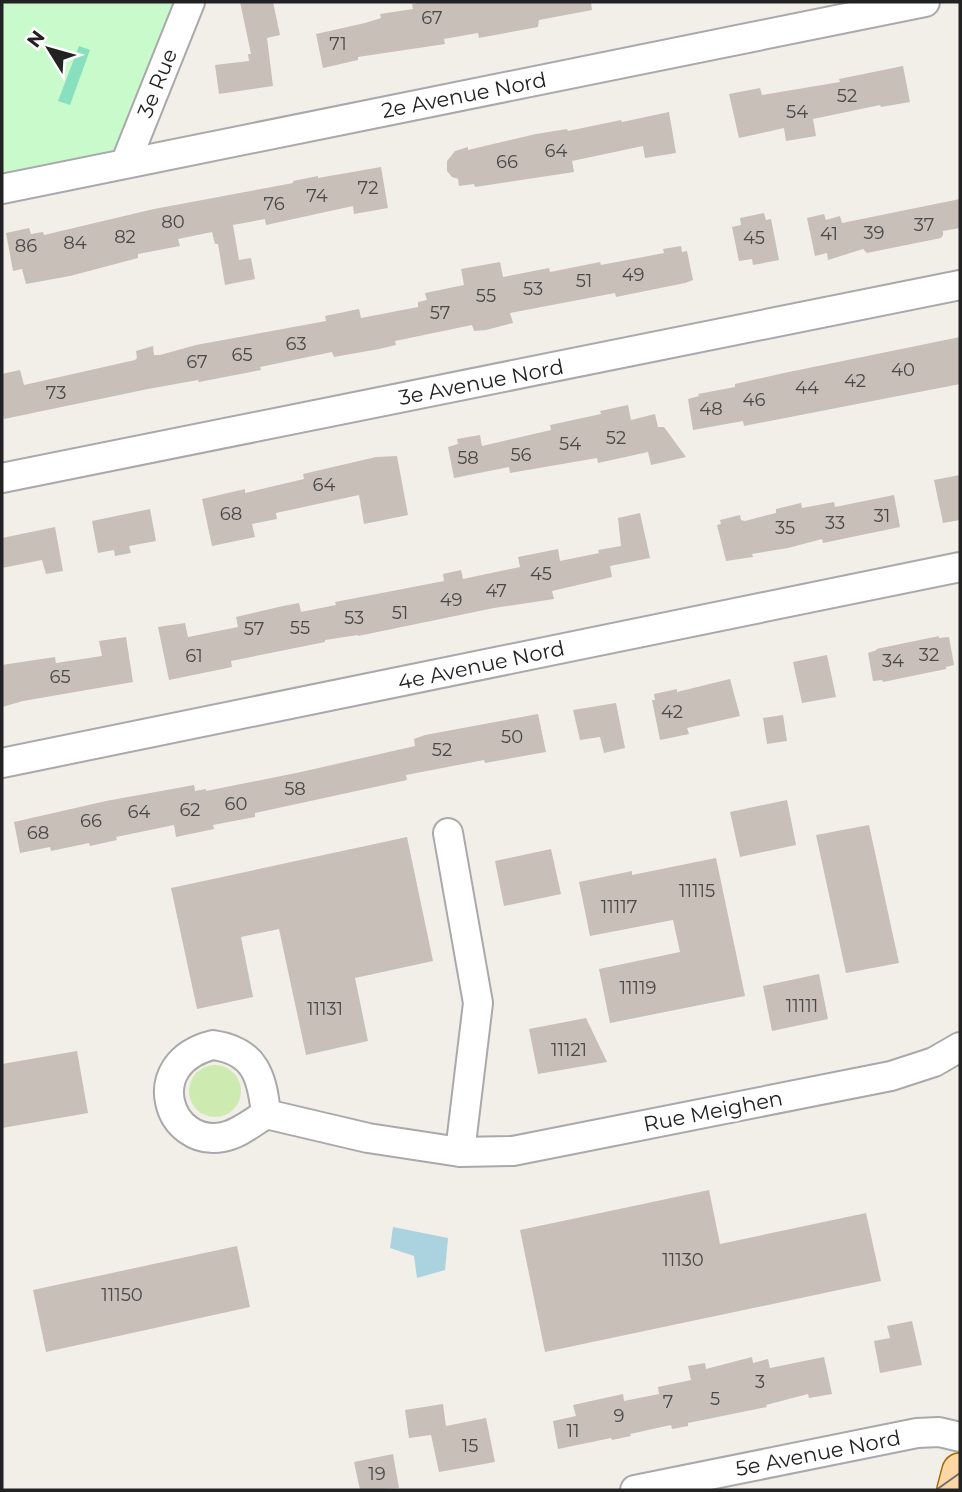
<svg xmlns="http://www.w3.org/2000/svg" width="962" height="1492" font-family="Montserrat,sans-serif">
<rect width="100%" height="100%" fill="#f2efe9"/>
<!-- grass -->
<path fill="#cdebb0" d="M189 1091a26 26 0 1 1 52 0a26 26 0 1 1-52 0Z"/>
<!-- park -->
<path fill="#c8facc" d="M2 2H177L120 142 112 152 2 176Z"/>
<!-- pitch -->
<path fill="#88e0be" d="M79 46 90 50 70 105 58 101Z"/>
<!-- water -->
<path fill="#aad3df" d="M393 1227 448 1238 445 1270 417 1278 414 1256 390 1248Z"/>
<!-- building -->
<path fill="#c7bfb8" d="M240 2H273L280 35 267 38 273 86 219 94 215 65 249 61 248 54H251Z
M425 2H591L592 10 539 20 538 27 479 38 478 33 444 39 445 44 358 57V60L323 68 316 34 365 23 381 18 380 14 413 9 412 4Z
M903 66 910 102 881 107 880 105 813 119 816 136 786 141 784 128 739 138 729 94 760 88 762 95 840 82 839 79Z
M669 112 676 153 645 158 643 146 572 161 574 172 475 187 474 184 459 186 458 179 452 177 447 171V161L455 151 468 147V150L536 134 567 129 568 131 621 120 622 122Z
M381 167 388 208 354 214 353 206 266 225 265 219 233 225 239 260 251 258 255 279 225 285 218 244H215L212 232 178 239 180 246 138 254V258L70 276 26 284 22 269 13 271 6 233 29 228 31 234 43 232 44 235 154 209 293 183V181L318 176V178Z
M960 199V228L943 231V235L941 238 867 253 863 249 828 260 827 253 815 256 807 218 824 214 826 220 840 216 842 223Z
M764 213 766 220 771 219 779 260 753 265 752 259 739 261 732 227 741 225 740 218Z
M681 246 682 252 687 251 693 280 685 283 616 297 615 293 510 313 513 323 486 330 474 331 472 325 395 341 396 345 379 349 334 357 332 352 260 367 261 370 199 382 198 380 148 389 4 419 2 409V374L20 370 24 385 135 360 137 358 136 351 153 346 154 355H160L196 345 326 321 325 316 359 309 361 318 418 307V302L427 300 425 293 464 285 461 269 500 262 503 277 549 268 550 272 600 262 601 265 664 253 663 249Z
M960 337V384L744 426 743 421 693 430 688 399 699 396 698 394 735 387V384L784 373Z
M628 405 631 420 655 414 658 427H664L686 457 651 465 648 452 598 463 597 458 510 473 509 467 454 478 448 447 458 444 457 439 480 435 482 446 551 430 550 425 601 414 600 411Z
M397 456 408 515 364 524 359 495 276 513 277 519 252 524 255 537 212 546 202 499 245 489V493L304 479 303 474 376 457Z
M960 475V520L943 523 934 480Z
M894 495 900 527 823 543 822 539 788 548 752 554 753 557 726 561 717 525 721 524 720 520 740 515 741 520 745 521 776 513V509L801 503 802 508 834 502 835 507Z
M150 509 156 541 129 546 131 553 115 556 114 550 98 553 92 521Z
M640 513 650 558 610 566 612 577 552 591 554 599 494 608 358 636V635L325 640V642L231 661 232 667 169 680 158 627 185 623 188 637 238 627 236 617 283 606 299 603 301 612 336 605 335 602 444 581 443 574 461 570 463 579 520 567 518 557 558 549 560 561 599 553 598 550 621 546 618 518Z
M55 527 63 571 46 574 42 560 2 568V538Z
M939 636V638L949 637 954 665 946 667V669L883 682 882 680 873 681 868 653 877 650 876 649Z
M126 637 133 682 23 701 2 707V665L55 657 56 663 102 656 99 641Z
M827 655 836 697 802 703 793 662Z
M730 679 740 716 687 728 689 734 660 740 652 700H655L654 694 677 689V692Z
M616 703 625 748 604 753 600 737 580 740 573 710Z
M538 714 546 752 485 763 484 760 406 775 407 780 255 813V817L213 825 214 829 176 837 174 825 116 837 117 840 90 846 89 843 51 851 50 847 20 853 14 822 106 801 194 785 195 791 206 789V791L301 772 415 746 414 739 425 735Z
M783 715 787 741 767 744 763 718Z
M787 800 796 845 740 857 730 812Z
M869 825 899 963 846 973 816 835Z
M407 837 433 961 355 978 368 1041 306 1055 279 929 241 937 253 997 197 1009 171 888Z
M551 849 561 894 504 906 495 861Z
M716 858 745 996 610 1023 599 969 680 952 673 920 590 936 579 882 632 871V875Z
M819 974 828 1019 772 1031 763 986Z
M586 1018 607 1062 538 1074 529 1029Z
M77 1051 88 1113 2 1128V1064Z
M709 1190 720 1244 866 1213 881 1281 545 1352 520 1230Z
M237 1246 250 1307 46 1352 33 1290Z
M912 1321 922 1365 880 1373 874 1341 890 1338 887 1326Z
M752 1357 753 1363 768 1359 770 1368 824 1357 832 1394 809 1398 808 1394 766 1405 767 1407 688 1423V1426L672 1429 671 1425 630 1434 631 1436 612 1440 611 1438 558 1449 553 1421 576 1416 573 1405 623 1394 624 1401 659 1394 658 1387 691 1380 688 1366 705 1363 706 1369Z
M443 1404 446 1426 486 1418 495 1462 439 1472 431 1435 409 1438 405 1410Z
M393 1454 399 1488 360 1490 354 1462Z"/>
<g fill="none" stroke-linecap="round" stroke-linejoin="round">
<!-- minor casing -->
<g stroke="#a9a9a9" stroke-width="32">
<path id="minor" d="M125 164 190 2
M2 189 925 2
M2 478 960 285
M2 763 960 567
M448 833 478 1003 460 1152
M213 1045C255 1051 262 1076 266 1114 253 1122 239 1134 223 1137 168 1148 140 1063 213 1045Z
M266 1114 368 1138 460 1152 513 1151 891 1076 934 1062 960 1047
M635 1490 917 1433 939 1432 960 1437"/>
</g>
<!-- major casing -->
<g stroke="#a06b00" stroke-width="38">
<path id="major" d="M955 1490 960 1471"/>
</g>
<!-- minor -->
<use href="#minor" stroke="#fff" stroke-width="28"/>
<!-- major -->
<use href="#major" stroke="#fcd6a4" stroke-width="35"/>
<!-- tram -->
<path stroke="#707070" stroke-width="2" d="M936 1490 960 1473"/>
</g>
<g text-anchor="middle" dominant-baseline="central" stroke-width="6" stroke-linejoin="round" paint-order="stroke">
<!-- number labels -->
<g font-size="18" fill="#4b4948">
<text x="432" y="18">67</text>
<text x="338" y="44">71</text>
<text x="847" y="96">52</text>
<text x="797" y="112">54</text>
<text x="556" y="151">64</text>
<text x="507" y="162">66</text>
<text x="368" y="188">72</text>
<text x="317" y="196">74</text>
<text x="274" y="204">76</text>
<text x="173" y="222">80</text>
<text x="924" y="225">37</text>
<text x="874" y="233">39</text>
<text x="829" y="234">41</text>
<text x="125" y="237">82</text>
<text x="754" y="238">45</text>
<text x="75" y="243">84</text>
<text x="26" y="246">86</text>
<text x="633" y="275">49</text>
<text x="584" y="281">51</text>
<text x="533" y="289">53</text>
<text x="486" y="296">55</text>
<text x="440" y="313">57</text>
<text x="296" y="344">63</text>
<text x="242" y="355">65</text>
<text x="197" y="362">67</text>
<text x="903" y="370">40</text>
<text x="855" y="381">42</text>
<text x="807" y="388">44</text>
<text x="56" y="393">73</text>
<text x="754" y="400">46</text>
<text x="711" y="409">48</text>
<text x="616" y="438">52</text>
<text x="570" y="444">54</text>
<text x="521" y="455">56</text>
<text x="468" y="458">58</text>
<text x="324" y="485">64</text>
<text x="231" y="514">68</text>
<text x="882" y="516">31</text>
<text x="835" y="523">33</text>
<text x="785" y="528">35</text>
<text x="541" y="574">45</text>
<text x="496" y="591">47</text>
<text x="451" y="600">49</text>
<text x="400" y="613">51</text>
<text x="354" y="618">53</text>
<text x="300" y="628">55</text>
<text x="254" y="629">57</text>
<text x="929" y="655">32</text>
<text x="194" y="656">61</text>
<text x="893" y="661">34</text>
<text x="60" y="677">65</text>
<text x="672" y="712">42</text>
<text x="512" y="737">50</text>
<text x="442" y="750">52</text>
<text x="295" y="789">58</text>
<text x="236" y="804">60</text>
<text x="190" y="810">62</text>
<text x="139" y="812">64</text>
<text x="91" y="821">66</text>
<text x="38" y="833">68</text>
<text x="697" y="891">11115</text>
<text x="619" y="907">11117</text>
<text x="638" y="988">11119</text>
<text x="802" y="1006">11111</text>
<text x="325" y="1009">11131</text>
<text x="569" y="1050">11121</text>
<text x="683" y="1260">11130</text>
<text x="122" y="1295">11150</text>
<text x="760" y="1382">3</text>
<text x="715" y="1399">5</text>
<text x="668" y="1402">7</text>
<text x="619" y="1416">9</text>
<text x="573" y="1431">11</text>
<text x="470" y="1446">15</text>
<text x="377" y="1474">19</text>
</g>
<!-- street labels -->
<g font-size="21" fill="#222" stroke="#fff">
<text transform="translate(157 83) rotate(-68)">3e Rue</text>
<text transform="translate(464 95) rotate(-11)">2e Avenue Nord</text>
<text transform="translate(481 382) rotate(-11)">3e Avenue Nord</text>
<text transform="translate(481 665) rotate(-12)">4e Avenue Nord</text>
<text transform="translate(713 1111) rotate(-11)">Rue Meighen</text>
<text transform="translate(818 1453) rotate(-11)">5e Avenue Nord</text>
</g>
</g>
<!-- border -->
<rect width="962" height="1492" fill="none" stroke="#222222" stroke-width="7"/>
<!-- north arrow -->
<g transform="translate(49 49) rotate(307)" stroke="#ffffff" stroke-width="5" paint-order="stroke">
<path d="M0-5L12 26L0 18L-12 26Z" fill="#222222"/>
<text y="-10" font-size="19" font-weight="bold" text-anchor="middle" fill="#222222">N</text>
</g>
</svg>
